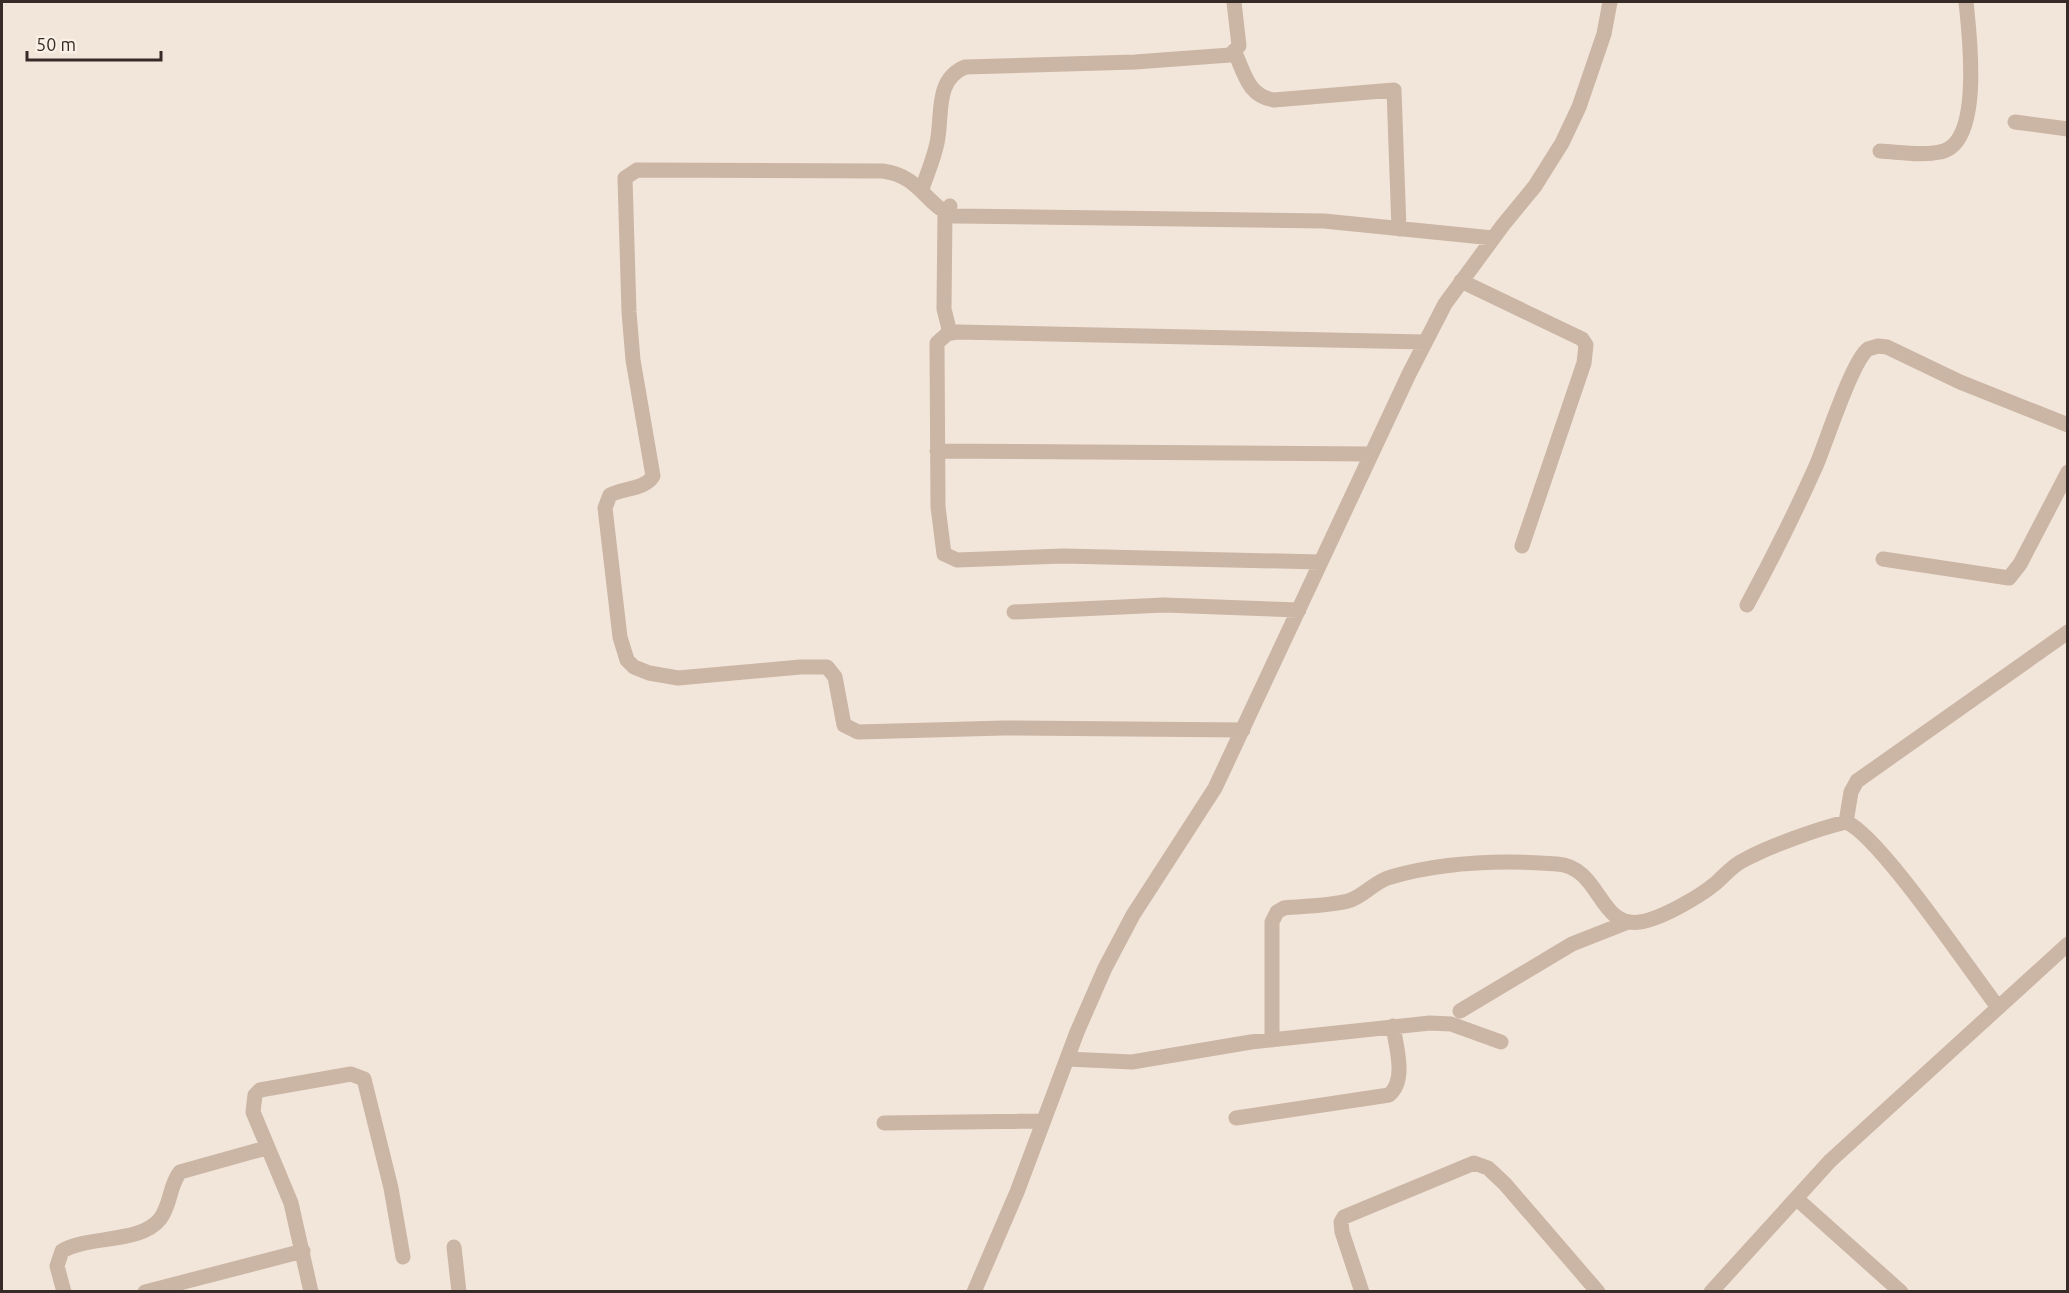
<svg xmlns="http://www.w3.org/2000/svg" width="2069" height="1293" font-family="Ubuntu,sans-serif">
<rect width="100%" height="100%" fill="#f2e6da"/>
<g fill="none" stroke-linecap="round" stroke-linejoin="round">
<!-- street -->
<path stroke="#cbb5a5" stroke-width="15" d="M1235 53C1245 74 1248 96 1274 100L1394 90 1399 229
M2015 122 2068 129
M1880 151C1899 152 1922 156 1940 152 1984 144 1969 32 1966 2
M922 189C927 174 934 158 937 143 943 116 934 80 965 67L1135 62 1230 55 1239 46 1234 2
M1461 281 1582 339 1586 345 1584 363 1522 546
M947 334 949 329 944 309 945 213 950 206
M937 451 1370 454
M1883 559 2009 578 2020 564 2068 472
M1320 562 1063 556 957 560 944 554 938 507 937 343 947 334 957 332 1425 342
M1747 605C1772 559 1795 513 1816 466 1826 443 1852 361 1868 349L1878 346 1887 347 1960 382 2068 425
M1014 612 1164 605 1299 610
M1243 730 1004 728 858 732 844 725 835 677 827 667H800L678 678 649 673 634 667 627 660 620 637 605 508 610 495C623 488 646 489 653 476L633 360 629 312 625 178 637 170 883 171C921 176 926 207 955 216L1324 221 1493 238
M1846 822 1851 792 1857 781 2068 632
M1460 1011 1572 944 1628 922
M1272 1040V922L1277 912 1284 908C1305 906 1328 906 1348 901 1364 897 1374 881 1391 877 1443 862 1504 860 1557 864 1601 867 1598 928 1640 922 1661 919 1699 897 1716 883 1725 875 1733 865 1744 860 1770 846 1817 829 1846 822 1879 835 1970 971 1997 1006
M1067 1059 1132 1062 1251 1042 1430 1023 1451 1024 1501 1042
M1236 1118 1389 1095C1407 1080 1396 1047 1393 1026
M884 1123 1043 1121
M1797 1199 1901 1292
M454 1247 459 1292
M64 1292 57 1266 62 1251C89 1235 140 1244 160 1219 171 1205 169 1186 180 1172L266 1148
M145 1292 303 1251
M311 1292 291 1203 253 1112 255 1095 260 1090 351 1074 364 1079 391 1188 403 1257
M974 1292 1017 1192 1077 1032 1105 968 1133 915 1215 788 1409 374 1445 304 1503 225 1535 186 1562 143 1579 107 1604 34 1610 2
M1362 1292 1342 1232 1341 1222 1344 1217 1474 1163 1488 1168 1505 1184 1598 1292
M1711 1292 1830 1161 2068 944"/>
</g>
<!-- border -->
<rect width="2069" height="1293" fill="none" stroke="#372b27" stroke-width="6"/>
<!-- scale -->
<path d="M27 51v9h134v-9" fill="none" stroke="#372b27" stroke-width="3"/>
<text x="36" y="51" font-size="18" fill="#372b27" stroke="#faf0e6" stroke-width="4.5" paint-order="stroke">50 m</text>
</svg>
